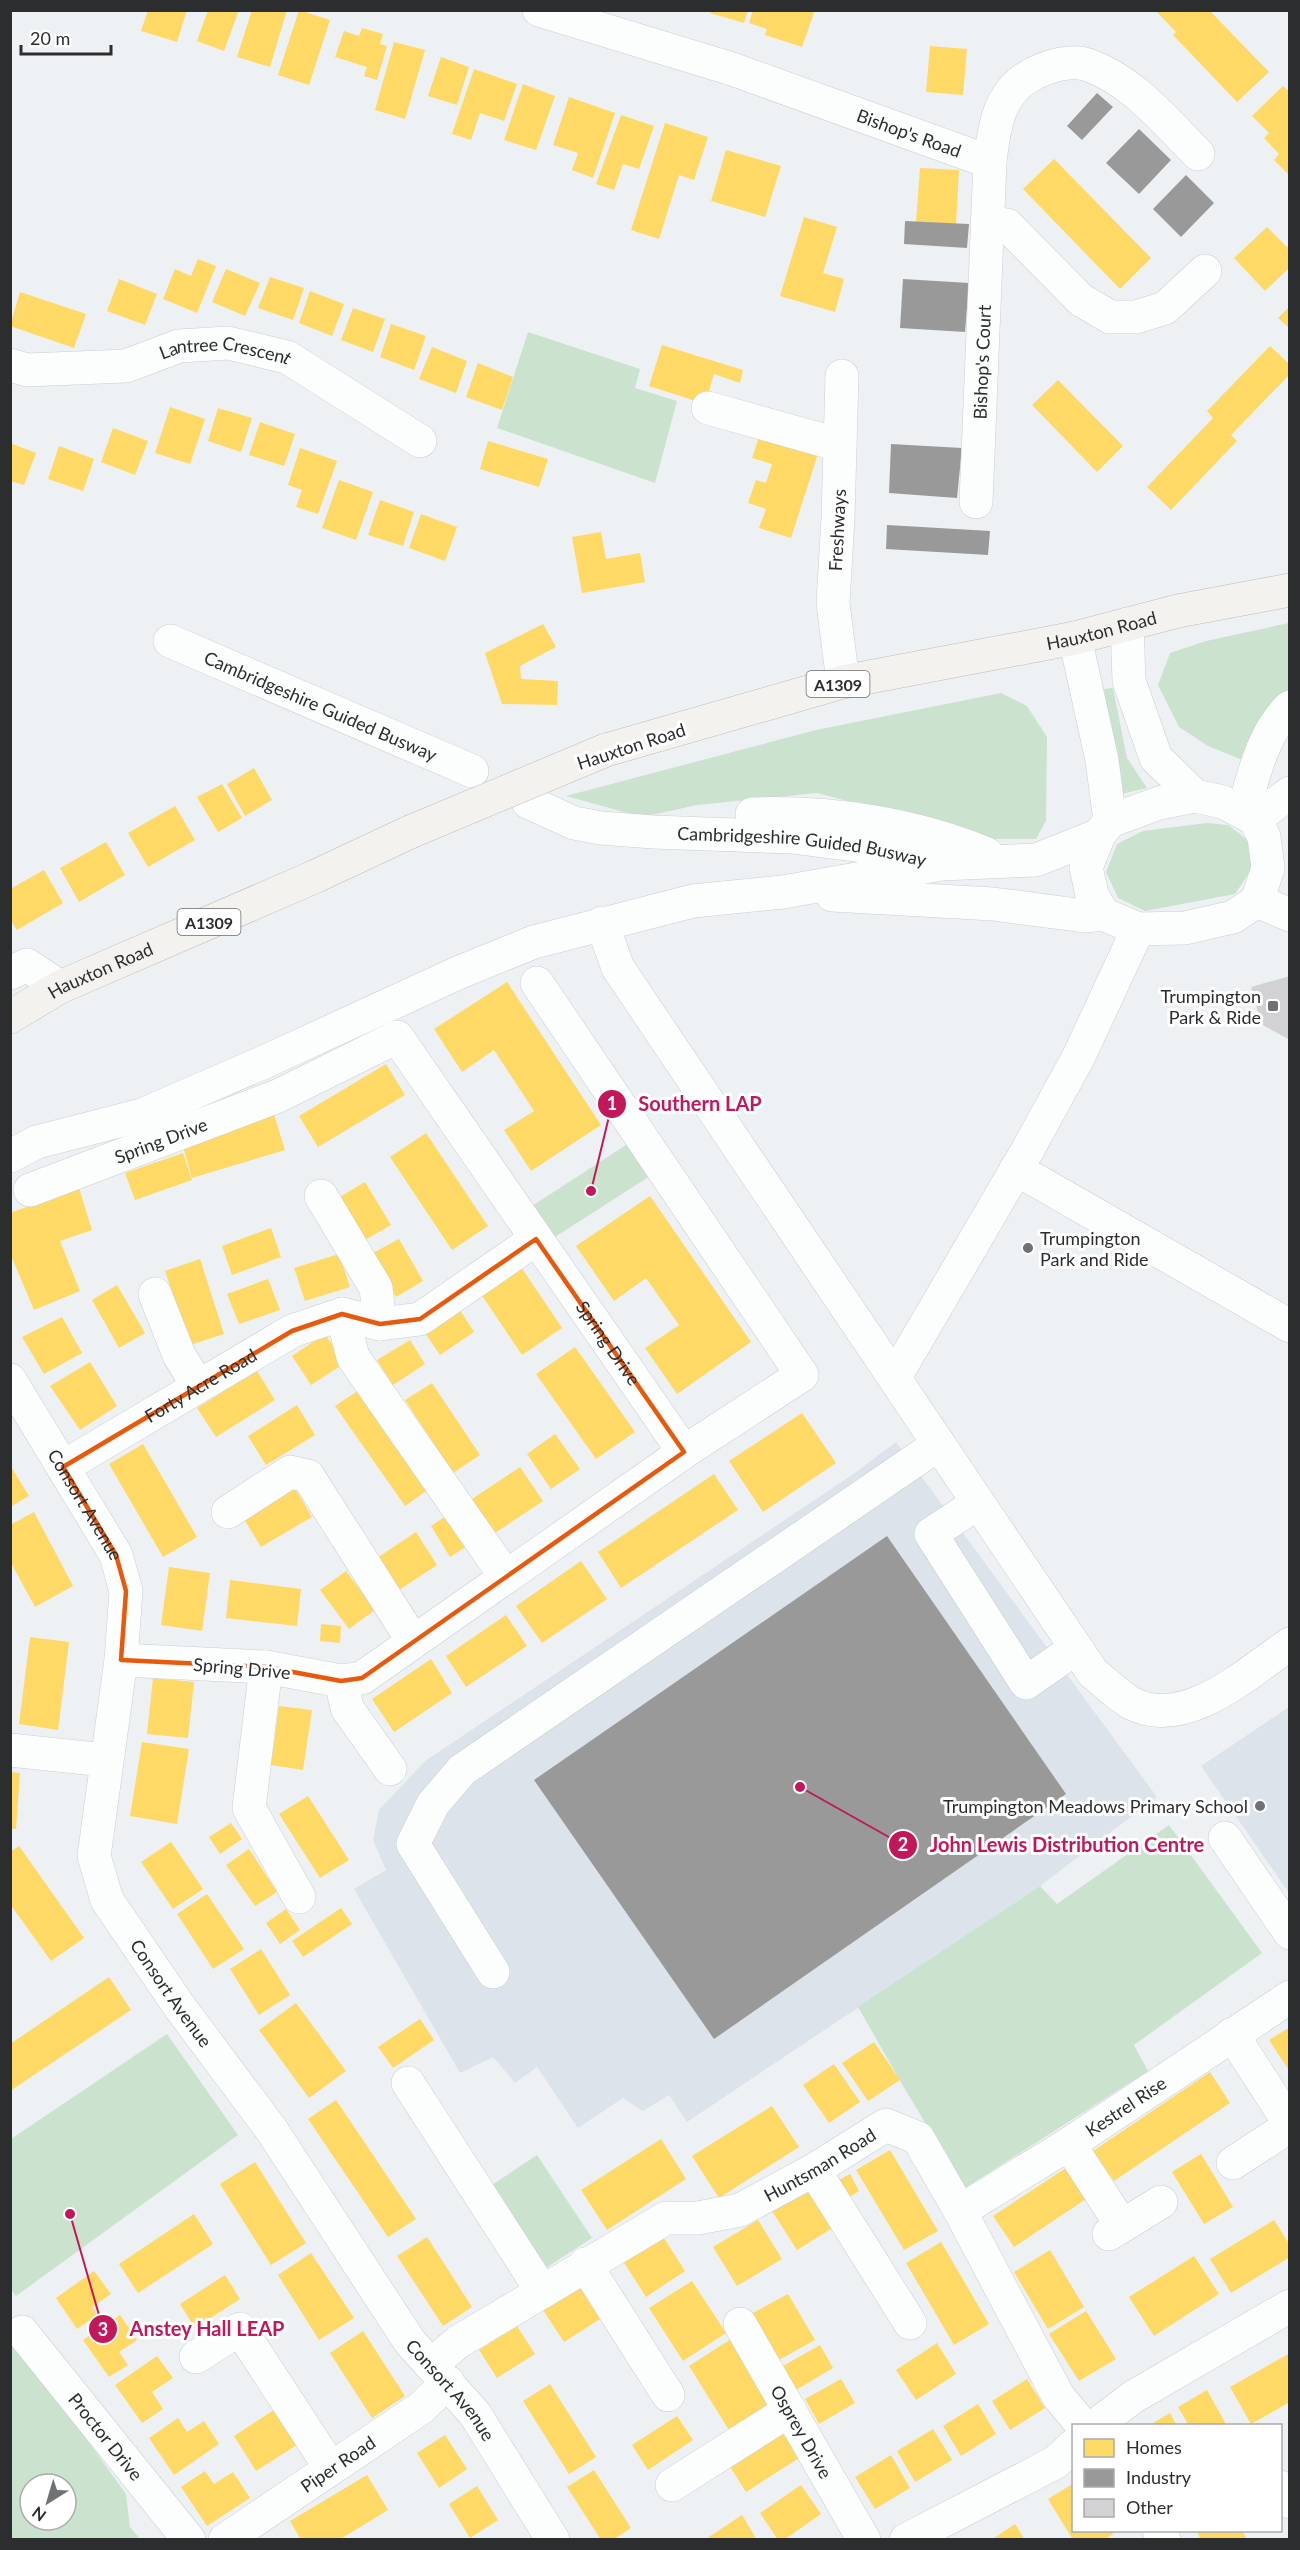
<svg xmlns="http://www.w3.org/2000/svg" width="1300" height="2550" font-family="Lato,sans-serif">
<rect width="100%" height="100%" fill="#eef1f4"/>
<!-- built -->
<path fill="#dce3ea" d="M896 1442 1157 1797 1040 1886 687 2122 669 2095 643 2111 623 2098 578 2128 537 2067 515 2083 493 2057 460 2073 354 1889 386 1870 373 1840 379 1810 425 1761 852 1475Z
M1289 1707V1893L1201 1766Z"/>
<!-- green -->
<path fill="#cbe2cf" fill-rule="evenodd" d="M528 332 640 369 635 388 677 401 655 483 497 428Z
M1289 623V690L1263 718 1245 761 1208 746 1179 727 1158 685 1170 653 1206 641Z
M1113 688 1127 758 1147 788 1117 795 1104 689Z
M1001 693 1027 706 1047 737 1046 821 1036 839H992L817 793 697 805 642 817 566 796 816 730Z
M1207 823 1228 825 1248 840 1253 867 1235 894 1145 911 1118 898 1106 872 1117 844 1143 831Z
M629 1143 650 1176 555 1237 532 1206Z
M1169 1825 1262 1953 1134 2045 1148 2071 965 2188 906 2091 858 2007 1040 1886 1057 1904Z
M167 2034 238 2135 16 2296 10 2288 11 2139Z
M537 2155 592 2238 540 2272 486 2189Z
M11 2334 126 2494 130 2527 140 2539H11ZM30 2484H66V2520H30Z"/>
<!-- homes -->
<path fill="#ffd966" d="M148 10H187L177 42 141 31Z
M208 10H239L224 51 197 41Z
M252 10H287L270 67 237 57Z
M299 10 330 20 309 85 278 75Z
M711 10H748L744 23 710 13Z
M753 10H815L802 47 765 35 767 29 749 23Z
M1155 10H1209L1269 72 1237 102 1173 35 1176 32Z
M362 28 383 34 380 44 387 46 377 80 364 76 367 67 335 57 344 31 359 36Z
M394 42 425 50 405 119 375 110Z
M930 46 967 49 963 95 926 92Z
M441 57 469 67 457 105 428 96Z
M474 69 517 84 504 121 480 113 471 140 452 134Z
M523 84 555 96 536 150 504 140Z
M1283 86 1290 92V176L1274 160 1279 154 1264 138 1269 133 1252 116Z
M569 97 615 113 593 178 572 170 578 153 553 145Z
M621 115 654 126 639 169 623 164 614 190 596 184Z
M665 123 708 137 694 180 679 175 659 239 631 230Z
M726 150 781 166 765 217 711 201Z
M1054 159 1151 258 1120 289 1023 189Z
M920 168 959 170 956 224 916 222Z
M804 217 837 227 823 273 844 279 835 312 780 296Z
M1267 227 1287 247 1290 245V267L1265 291 1234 258Z
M198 259 216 266 197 313 163 299 175 269 191 276Z
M226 269 260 283 245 316 212 302Z
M270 277 304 288 293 320 258 308Z
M119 279 157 294 145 325 107 311Z
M310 291 344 304 332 336 299 323Z
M20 292 86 314 74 348 10 326Z
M1290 306V329L1278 318Z
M353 308 385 319 373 352 341 340Z
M391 324 426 336 414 370 380 357Z
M662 345 743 370 740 383 714 374 705 404 649 386Z
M1270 346 1290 365V374L1231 435 1237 441 1171 510 1147 487 1213 418 1207 411Z
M432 347 467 361 456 393 419 379Z
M478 363 513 377 502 410 466 397Z
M1058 380 1123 446 1097 472 1032 405Z
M170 407 205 419 190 464 155 453Z
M218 408 252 418 241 452 208 441Z
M766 416 824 435 791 538 759 528 766 509 748 503 756 480 766 483 772 464 752 458Z
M260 422 295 434 284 466 249 455Z
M113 428 148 441 135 475 101 462Z
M488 441 548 459 539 487 480 469Z
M10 443 36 453 24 485 10 481Z
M59 446 94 459 83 491 48 479Z
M300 448 337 461 318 514 296 507 302 490 288 485Z
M339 480 373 492 356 540 322 528Z
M380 500 414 512 403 546 368 535Z
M421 514 457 527 445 561 409 548Z
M601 532 606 559 640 553 645 582 582 593 572 537Z
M543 624 556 647 520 666 521 679 558 681 557 705 502 704 485 653Z
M254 768 272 800 245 816 227 784Z
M222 784 242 818 218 832 197 797Z
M175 806 195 840 148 867 128 833Z
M106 842 125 875 79 902 60 868Z
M44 870 63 903 17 930 10 919V889Z
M507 982 601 1125 531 1171 504 1130 534 1111 494 1050 462 1072 434 1029Z
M386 1064 405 1095 318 1147 299 1116Z
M274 1115 285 1150 192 1178 182 1143Z
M426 1133 488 1226 452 1250 390 1157Z
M183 1153 192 1180 135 1200 125 1173Z
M365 1182 391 1225 363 1241 338 1198Z
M79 1188 92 1230 60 1241 80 1291 34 1310 10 1253V1213Z
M650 1196 751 1342 677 1394 645 1348 679 1325 646 1278 614 1301 576 1246Z
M271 1228 281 1257 232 1275 222 1246Z
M399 1239 423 1281 396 1297 371 1254Z
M339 1254 350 1287 305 1301 294 1268Z
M200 1259 224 1334 190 1345 165 1271Z
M521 1267 562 1328 522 1355 481 1294Z
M268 1279 280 1310 239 1324 227 1294Z
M117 1285 145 1333 119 1348 92 1300Z
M458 1307 474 1332 440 1355 423 1330Z
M62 1317 82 1353 44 1374 22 1337Z
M325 1334 345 1363 311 1385 292 1356Z
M410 1340 425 1364 393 1385 377 1360Z
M575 1347 635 1432 596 1459 536 1374Z
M90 1362 117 1406 80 1430 50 1386Z
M257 1371 275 1400 216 1437 197 1408Z
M432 1383 480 1455 453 1473 405 1400Z
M359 1390 429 1489 405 1506 335 1406Z
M297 1405 315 1435 266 1465 248 1436Z
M802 1413 836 1463 763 1512 729 1461Z
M555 1434 580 1469 551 1489 527 1454Z
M143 1444 197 1537 163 1557 109 1464Z
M10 1465 29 1496 10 1507Z
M520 1467 543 1501 492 1535 469 1501Z
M714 1474 738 1510 621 1588 598 1552Z
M293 1485 312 1517 261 1547 242 1516Z
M34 1512 73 1586 35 1607 10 1561V1525Z
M449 1514 469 1545 450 1557 431 1526Z
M416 1532 437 1565 390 1596 368 1564Z
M581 1561 607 1599 542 1643 516 1606Z
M169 1567 210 1573 202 1631 161 1625Z
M346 1571 375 1610 349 1629 320 1590Z
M230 1580 301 1589 297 1626 226 1618Z
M506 1615 527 1646 466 1687 446 1656Z
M321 1624 341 1626 340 1643 320 1641Z
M30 1637 69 1642 58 1730 19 1724Z
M431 1659 452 1693 394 1732 372 1699Z
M153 1678 194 1682 188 1738 147 1734Z
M279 1706 312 1710 303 1770 271 1765Z
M142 1742 189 1749 177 1824 130 1816Z
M10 1772 20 1773 16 1829H10Z
M308 1796 349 1860 320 1878 279 1814Z
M231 1823 242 1839 220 1854 209 1837Z
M171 1842 203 1889 173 1909 141 1862Z
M19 1846 84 1938 51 1961 10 1904V1852Z
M249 1849 277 1892 255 1906 226 1865Z
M207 1894 244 1949 213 1969 177 1914Z
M341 1908 352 1924 303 1957 292 1941Z
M286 1909 300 1930 280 1944 266 1923Z
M261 1949 290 1995 259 2015 230 1969Z
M109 1977 131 2010 10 2091V2044Z
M296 2003 346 2071 309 2098 259 2030Z
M420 2019 434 2040 393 2068 378 2047Z
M1290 2027V2072L1269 2040Z
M874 2042 900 2080 868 2101 842 2063Z
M834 2064 860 2102 829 2123 803 2085Z
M1210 2072 1230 2103 1114 2181 1093 2151Z
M336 2100 416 2219 388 2237 308 2119Z
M772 2106 799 2147 719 2198 692 2156Z
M661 2139 686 2179 607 2230 581 2190Z
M890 2150 938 2231 904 2250 856 2170Z
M1201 2154 1233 2207 1204 2224 1172 2172Z
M255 2162 306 2243 271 2265 220 2184Z
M1069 2166 1089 2197 1014 2247 993 2216Z
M850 2174 859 2191 845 2200 835 2182Z
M815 2184 839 2224 797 2250 772 2211Z
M194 2214 213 2244 138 2293 119 2264Z
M758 2220 782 2259 737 2286 713 2247Z
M1274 2220 1290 2245V2257L1231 2293 1210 2259Z
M662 2235 685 2271 646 2297 623 2261Z
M427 2237 472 2307 443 2326 397 2256Z
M941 2242 989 2324 954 2345 906 2263Z
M1050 2250 1084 2307 1048 2329 1014 2272Z
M311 2253 354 2318 319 2340 278 2275Z
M1194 2256 1219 2294 1154 2336 1129 2297Z
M94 2271 111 2294 92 2307 97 2315 77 2329 56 2298Z
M225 2275 240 2299 195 2328 180 2304Z
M692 2281 726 2333 683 2361 649 2308Z
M580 2287 600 2319 564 2342 543 2310Z
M788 2294 815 2340 779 2360 753 2313Z
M1086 2311 1116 2359 1079 2381 1049 2334Z
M120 2315 137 2340 119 2352 128 2365 109 2377 83 2340Z
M517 2326 535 2354 497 2378 479 2350Z
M363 2331 405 2396 372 2418 330 2353Z
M731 2339 773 2403 729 2430 689 2366Z
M937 2343 956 2374 916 2400 896 2370Z
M820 2345 833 2368 796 2390 783 2366Z
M1290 2353V2402L1251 2424 1230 2387Z
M157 2356 173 2378 152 2392 163 2409 142 2423 115 2385Z
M841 2379 855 2403 819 2424 805 2399Z
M1027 2379 1045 2408 1010 2430 992 2401Z
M550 2384 596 2457 569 2474 523 2401Z
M1207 2390 1227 2426H1189L1178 2407Z
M978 2404 996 2434 961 2456 943 2426Z
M280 2406 303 2441 256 2471 234 2436Z
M1170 2413 1177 2426H1148Z
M677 2416 693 2440 648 2470 632 2445Z
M178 2418 187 2432 204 2421 219 2444 174 2475 149 2438Z
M933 2429 952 2460 915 2482 897 2451Z
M782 2432 799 2458 746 2492 729 2465Z
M445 2435 467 2469 439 2488 417 2453Z
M891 2455 910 2488 875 2509 855 2477Z
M594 2470 631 2528 613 2540H601L567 2487Z
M205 2471 214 2484 233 2472 250 2498 207 2526 181 2487Z
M367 2475 388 2510 339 2540H301L290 2521Z
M1074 2483V2530H1111L1113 2534 1104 2540H1073L1048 2499Z
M801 2485 821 2514 784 2540H778L760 2513Z
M477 2486 498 2520 470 2538 449 2504Z
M742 2515 757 2540H704L718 2531Z
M1015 2524 1025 2540H991Z
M1196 2530H1242L1247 2540H1201Z"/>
<!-- industry -->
<path fill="#999" d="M1097 93 1113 107 1082 140 1067 126Z
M1139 129 1171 160 1139 194 1106 163Z
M1186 175 1214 203 1181 237 1153 209Z
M905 221 969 224 967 248 904 244Z
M903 279 969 283 965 332 900 328Z
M891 444 962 448 957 498 889 493Z
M887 525 990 531 988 555 886 549Z
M887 1536 1066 1794 714 2039 534 1780Z"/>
<!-- building -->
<path fill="#d2d2d4" d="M1290 976V1040L1261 1024 1251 987Z"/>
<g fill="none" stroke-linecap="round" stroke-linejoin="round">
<!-- minor casing -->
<g stroke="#cbced0" stroke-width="34">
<g id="minor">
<path id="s1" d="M539 10 732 69 990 162"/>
<path d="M987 222 1007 225 1081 300 1110 317H1136L1165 308 1205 271"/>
<path id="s2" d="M10 365 27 370 126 366 179 346 228 343 287 357 420 441"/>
<path d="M842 376 838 518 833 603 843 682"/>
<path d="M708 408 840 445"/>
<path id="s3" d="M976 502 990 162C994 126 999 90 1035 73 1049 66 1072 59 1088 65 1132 80 1166 122 1198 154"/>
<path d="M1127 624 1129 681 1156 758 1195 796"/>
<path d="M1075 638 1102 760 1110 821"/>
<path id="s4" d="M170 641 472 771"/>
<path id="s5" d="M528 802 574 823 601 828 653 832 792 837 870 847 926 860"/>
<path d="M1243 812C1254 775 1262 734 1290 707"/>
<path d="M752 814C831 811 914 824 987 854"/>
<path d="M1255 819 1290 793"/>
<path d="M832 895 993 904 1085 916 1103 914 1138 929 1185 928 1233 917 1257 901 1268 868 1264 837 1255 819 1223 802 1195 796 1159 803 1110 821 1099 835 1086 867 1092 895 1103 914"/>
<path d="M1257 901 1290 915"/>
<path d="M602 923 618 968 1093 1673C1106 1683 1119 1697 1133 1704 1187 1730 1248 1672 1290 1644"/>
<path d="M10 973 27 965 60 987"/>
<path d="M537 983 802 1375 684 1452"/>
<path d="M10 1156 37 1142 142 1115 262 1063 460 972 534 942 693 901 783 892 942 864 1036 860 1099 835"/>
<path d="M1016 1169 1290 1326"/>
<path id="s6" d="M30 1190 278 1096 397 1037 684 1452 362 1678 341 1681 266 1667 121 1660"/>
<path d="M321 1196 376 1288 380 1324"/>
<path d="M155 1294 179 1355 198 1386"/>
<path d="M342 1314 353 1357 506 1577"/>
<path d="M895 1377 1027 1151 1079 1056 1138 929"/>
<path id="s7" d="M10 1380 116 1555 126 1591 121 1660 94 1856 107 1900 179 2006 271 2129 410 2342 475 2414 553 2540"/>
<path id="s8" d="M63 1467 292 1331 342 1314 380 1324 420 1319 536 1239"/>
<path d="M978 1503 931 1534 1026 1683 1076 1648"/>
<path d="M228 1512 290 1472 308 1476 413 1641"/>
<path d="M266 1667 249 1808 299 1897"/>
<path d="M341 1681 347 1708 390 1769"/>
<path d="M10 1750 105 1760"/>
<path d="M1225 1838 1290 1933"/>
<path d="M493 1972 413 1844 433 1804 462 1770 939 1444"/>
<path d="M1232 2034 1290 2124"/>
<path d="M408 2083 542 2291"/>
<path d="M1069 2144 1122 2226"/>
<path d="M1233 2163 1290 2126"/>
<path d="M814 2170 910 2323"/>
<path id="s9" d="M960 2211 1069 2144 1290 1997"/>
<path d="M1109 2234 1161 2202"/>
<path d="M585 2264 668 2395"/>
<path id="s10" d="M740 2324 864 2540"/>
<path id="s11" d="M22 2332 189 2540"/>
<path d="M196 2357 240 2329 330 2467"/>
<path id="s12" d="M431 2365 458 2342 666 2218H698L740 2210 814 2170 886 2125 918 2138 960 2211 1058 2396 1083 2426"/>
<path d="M1095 2426 1133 2397 1290 2306"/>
<path d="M672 2485 790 2410"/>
<path d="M1280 2487 1290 2502"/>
<path d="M1159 2530 1164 2540"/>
<path id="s13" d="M225 2540 421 2408 448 2382"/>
<path d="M906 2540 1056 2462 1074 2445"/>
</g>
</g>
<!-- major casing -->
<g stroke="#c0bcb6" stroke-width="34">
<g id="major">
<path id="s14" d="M606 750 843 682 1075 638 1178 611 1290 590"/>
<path id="s15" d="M10 1017 60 987 314 877 410 832"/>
</g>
</g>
<!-- minor -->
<use href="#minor" stroke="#fcfdfd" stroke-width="33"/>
<!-- major -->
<use href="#major" stroke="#f4f2ee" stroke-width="33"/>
<!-- major-bridge casing -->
<g stroke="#c0bcb6" stroke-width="34" stroke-linecap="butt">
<path id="major-bridge" d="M410 832 606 750"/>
</g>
<!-- major-bridge -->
<use href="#major-bridge" stroke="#f4f2ee" stroke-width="33"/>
</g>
<!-- marked area -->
<path fill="none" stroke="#e8590c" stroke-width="4.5" stroke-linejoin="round" d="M536 1239 684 1452 362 1678 341 1681 266 1667 121 1660 126 1591 116 1555 63 1467 292 1331 342 1314 380 1324 420 1319Z"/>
<!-- markers -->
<g fill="#6f7274" stroke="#fff" stroke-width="2">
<rect x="1267" y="1000" width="12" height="12" rx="3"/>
<circle cx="1028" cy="1248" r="6"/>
<circle cx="1260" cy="1806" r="6"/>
</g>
<g text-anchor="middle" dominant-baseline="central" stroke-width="6" stroke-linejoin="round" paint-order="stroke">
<!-- shield labels -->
<g fill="#fff" stroke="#6b6c6d" stroke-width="1.5">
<rect x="806.5" y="671" width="63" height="26" rx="4.5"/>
<rect x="177.5" y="909" width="63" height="26" rx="4.5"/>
</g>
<g font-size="16" font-weight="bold" fill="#2b2d2f">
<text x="838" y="684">A1309</text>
<text x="209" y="922">A1309</text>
</g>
<!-- street labels -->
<g font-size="18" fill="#2b2d2f" stroke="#fff">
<text stroke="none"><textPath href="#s1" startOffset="390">Bishop's Road</textPath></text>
<text stroke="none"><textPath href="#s2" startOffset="220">Lantree Crescent</textPath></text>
<text stroke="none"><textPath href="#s3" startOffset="140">Bishop's Court</textPath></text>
<text transform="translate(837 530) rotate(-87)">Freshways</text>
<text stroke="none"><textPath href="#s14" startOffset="510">Hauxton Road</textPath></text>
<text stroke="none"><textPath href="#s4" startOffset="164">Cambridgeshire Guided Busway</textPath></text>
<text transform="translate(631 746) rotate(-18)">Hauxton Road</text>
<text stroke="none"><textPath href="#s5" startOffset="280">Cambridgeshire Guided Busway</textPath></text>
<text stroke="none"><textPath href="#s15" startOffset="102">Hauxton Road</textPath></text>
<text stroke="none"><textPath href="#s6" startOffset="140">Spring Drive</textPath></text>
<text stroke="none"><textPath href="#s6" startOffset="770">Spring Drive</textPath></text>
<text stroke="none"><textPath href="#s8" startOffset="160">Forty Acre Road</textPath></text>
<text stroke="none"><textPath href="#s7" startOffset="146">Consort Avenue</textPath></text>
<text transform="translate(242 1668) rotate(5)">Spring Drive</text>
<text stroke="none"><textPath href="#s7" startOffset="668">Consort Avenue</textPath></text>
<text stroke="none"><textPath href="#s9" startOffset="196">Kestrel Rise</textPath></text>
<text stroke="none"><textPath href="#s12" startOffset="444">Huntsman Road</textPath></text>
<text stroke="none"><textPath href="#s7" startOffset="1154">Consort Avenue</textPath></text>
<text stroke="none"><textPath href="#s10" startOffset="124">Osprey Drive</textPath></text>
<text stroke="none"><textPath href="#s11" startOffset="134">Proctor Drive</textPath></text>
<text stroke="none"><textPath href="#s13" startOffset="136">Piper Road</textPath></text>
</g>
<!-- poi labels -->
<g font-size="18" fill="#2b2d2f" stroke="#fff" text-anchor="end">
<text x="1261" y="996">Trumpington<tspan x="1261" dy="21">Park &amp; Ride</tspan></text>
<text x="1040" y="1238" text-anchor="start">Trumpington<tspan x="1040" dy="21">Park and Ride</tspan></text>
<text x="1248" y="1806">Trumpington Meadows Primary School</text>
</g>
</g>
<!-- callouts -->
<path fill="none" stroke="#c2185b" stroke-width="2" d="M591 1191L612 1104M800 1787L903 1845M70 2214L103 2329"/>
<g fill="#c2185b" stroke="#fff" stroke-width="2">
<circle cx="591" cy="1191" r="6"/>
<circle cx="800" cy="1787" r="6"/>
<circle cx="70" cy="2214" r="6"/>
<circle cx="612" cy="1104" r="15"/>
<circle cx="903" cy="1845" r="15"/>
<circle cx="103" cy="2329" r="15"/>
</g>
<g font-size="18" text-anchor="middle" font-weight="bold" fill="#fff">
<text x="612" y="1110">1</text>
<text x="903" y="1851">2</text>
<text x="103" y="2336">3</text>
</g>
<g font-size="20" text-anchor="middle" font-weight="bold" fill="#c2185b" stroke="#fff" stroke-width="6" stroke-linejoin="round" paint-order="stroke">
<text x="700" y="1111">Southern LAP</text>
<text x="1067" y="1852">John Lewis Distribution Centre</text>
<text x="207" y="2336">Anstey Hall LEAP</text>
</g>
<!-- border -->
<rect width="1300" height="2550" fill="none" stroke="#2b2d2f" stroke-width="24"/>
<!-- legend -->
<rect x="1072" y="2424" width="210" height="108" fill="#ffffff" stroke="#aaabac" stroke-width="1.5"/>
<rect x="1084" y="2439" width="30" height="18" fill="#ffd966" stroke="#aaabac" stroke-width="1.5"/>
<text x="1126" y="2454" font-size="18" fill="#2b2d2f">Homes</text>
<rect x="1084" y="2469" width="30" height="18" fill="#999999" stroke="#aaabac" stroke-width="1.5"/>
<text x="1126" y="2484" font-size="18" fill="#2b2d2f">Industry</text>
<rect x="1084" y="2499" width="30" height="18" fill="#d2d2d4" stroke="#aaabac" stroke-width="1.5"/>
<text x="1126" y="2514" font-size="18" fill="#2b2d2f">Other</text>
<!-- north arrow -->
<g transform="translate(48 2502) rotate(217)"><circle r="28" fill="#ffffff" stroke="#aaabac" stroke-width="1.5"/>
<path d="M0-4.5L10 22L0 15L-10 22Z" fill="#6f7274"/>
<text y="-9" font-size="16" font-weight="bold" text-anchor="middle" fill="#2b2d2f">N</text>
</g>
<!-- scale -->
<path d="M21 45v9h90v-9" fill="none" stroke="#2b2d2f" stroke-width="3"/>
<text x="30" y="45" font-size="18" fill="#2b2d2f" stroke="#ffffff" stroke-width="4.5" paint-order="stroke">20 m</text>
</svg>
